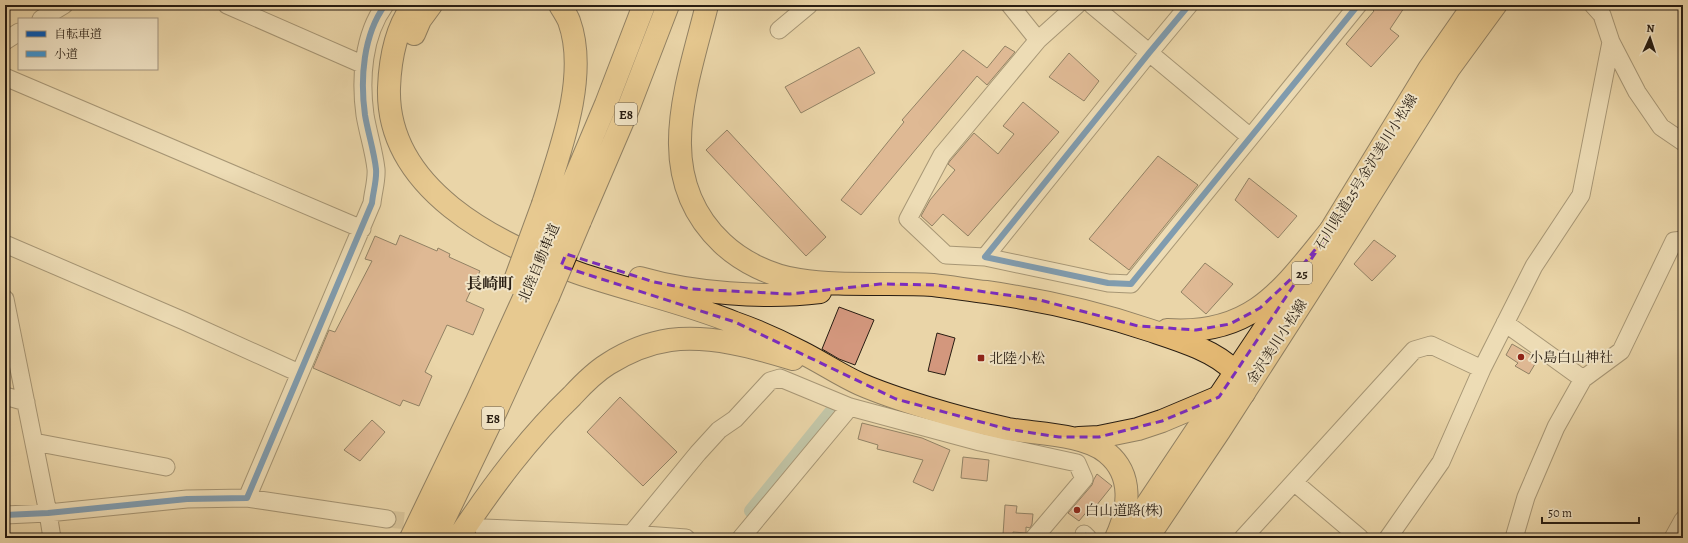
<svg xmlns="http://www.w3.org/2000/svg" width="1688" height="543" font-family="Alegreya,'Noto Serif JP',serif">
<rect width="100%" height="100%" fill="#ead5a8"/>
<filter id="stains"><feTurbulence type="fractalNoise" baseFrequency=".005" numOctaves="4"/><feColorMatrix values="0 0 0 0 .2 0 0 0 0 .09 0 0 0 0 .02 0 0 0 .5 -.17"/></filter>
<radialGradient id="worn" r=".72"><stop offset=".6" stop-color="#630" stop-opacity="0"/><stop offset="1" stop-color="#630" stop-opacity=".3"/></radialGradient>
<g fill="none" stroke-linecap="round" stroke-linejoin="round">
<!-- canal -->
<path stroke="#98b8ae" stroke-width="14" d="M751 511 832 411"/>
</g>
<!-- building -->
<path fill="#d3977d" stroke="#281d12" d="M1368 5H1406L1390 29 1399 36 1371 67 1346 44 1374 11Z
M1005 46 1015 52 987 85 977 76 861 215 841 200 904 122 902 120 963 50 987 68Z
M859 47 875 73 801 113 785 87Z
M1069 53 1099 81 1084 101 1049 77Z
M1023 102 1059 132 968 236 943 214 932 226 921 216 930 200 955 170 948 164 950 161 974 133 998 154 1014 134 1003 126Z
M727 130 826 237 806 256 706 150Z
M1158 156 1198 185 1129 270 1089 239Z
M1249 178 1297 216 1278 238 1235 200Z
M400 235 437 251 438 248 450 254 449 257 480 271 466 301 484 309 473 335 447 325 425 372 432 376 419 406 403 400 400 406 313 368 329 330 335 332 372 261 365 259 375 236 396 245Z
M1374 240 1396 256 1372 281 1354 264Z
M1205 263 1233 284 1206 314 1181 292Z
M839 307 874 320 855 365 839 359 822 349Z
M937 333 955 338 945 375 928 371Z
M1512 344 1538 359 1529 374 1515 366 1518 363 1506 355Z
M620 397 677 452 643 486 587 432Z
M372 420 385 432 360 461 344 450Z
M862 423 922 438 950 450 933 491 913 482 923 460 877 449 878 445 858 439Z
M963 457 989 460 987 481 961 478Z
M1097 474 1112 486 1092 511 1089 509 1079 521 1068 513 1092 485 1094 479Z
M1005 505 1017 506 1016 513 1033 514 1032 524 1030 528 1026 527V533L1013 532V535H1003Z"/>
<g fill="none" stroke-linecap="round" stroke-linejoin="round">
<!-- minor-tunnel -->
<path stroke="#c3b08a" stroke-width="17" stroke-dasharray="17 8" stroke-linecap="butt" d="M387 519 429 523"/>
<!-- minor casing -->
<g stroke="#584b38" stroke-width="19">
<path id="minor" d="M227 5 364 65
M1010 5 1038 40
M1092 5 1249 136
M1189 5 1149 53 985 257 1108 283 1131 284 1358 5
M1593 5 1602 15 1611 42 1637 92 1661 127 1683 142
M41 19 64 5
M779 30 809 5
M5 41 19 32
M5 77 362 229
M5 244 184 321 299 373
M985 257 946 255 908 219 942 155 1038 40 1077 5
M5 299 48 513 52 538
M1505 323 1583 379
M5 396 26 402
M34 442 166 467
M1294 482 1360 538
M247 498 387 519
M5 515 48 513 187 499 247 498 372 203C373 192 377 180 376 169 374 151 368 133 365 115 360 79 363 35 385 5
M483 528 631 534 686 538
M1084 534 1088 538
M628 538 698 453 719 430 735 419 770 381 780 378 850 407 980 442 1077 463 1084 479 1034 538
M741 538 850 407
M1243 538 1414 350 1431 345 1482 369
M1388 538 1441 462 1482 369 1534 266 1581 195 1611 42
M1514 538 1526 497 1556 427 1583 379 1621 351 1674 241 1683 240
M1673 538 1683 520"/>
</g>
<!-- major casing -->
<g stroke="#281d12" stroke-width="23">
<path id="major" d="M1321 245 1429 68 1473 5
M1124 538 1297 279
M1148 538 1220 431 1333 255 1450 68 1496 5"/>
</g>
<!-- highway casing -->
<g stroke="#281d12" stroke-width="24">
<path id="highway" d="M413 5C396 28 390 60 389 88 386 189 496 244 578 273 630 291 684 302 735 323 758 331 780 341 801 352 821 362 840 375 860 384 883 394 905 401 928 408 954 416 981 423 1008 429 1036 434 1085 434 1107 453 1134 475 1129 510 1116 538
M707 5C687 86 651 176 722 243 742 262 771 276 799 280 842 287 889 282 933 285 951 287 969 290 986 292 1042 300 1096 312 1149 330 1176 339 1214 350 1234 371 1239 376 1241 386 1244 393L1219 397 1162 421 1138 429 1099 437 1079 438
M414 34 420 20 431 5
M543 204C560 151 589 76 569 21 567 16 563 10 560 5
M560 213 606 104 644 5
M580 221 628 109 668 5
M640 278C692 293 765 299 820 292
M1167 330C1252 336 1282 290 1330 231
M411 538 477 401 528 289
M435 538 496 411 548 297
M458 538C492 487 528 438 572 396 583 384 595 372 608 364 627 352 649 343 670 340 711 335 754 347 793 359"/>
</g>
<!-- minor -->
<use href="#minor" stroke="#f1e4c6" stroke-width="17"/>
<!-- major -->
<use href="#major" stroke="#e5ba74" stroke-width="21"/>
<!-- highway -->
<use href="#highway" stroke="#e5ba74" stroke-width="22"/>
<!-- highway-bridge casing -->
<g stroke="#281d12" stroke-width="24" stroke-linecap="butt">
<path id="highway-bridge" d="M514 283 543 204
M528 289 560 213
M548 297 580 221"/>
</g>
<!-- highway-bridge -->
<use href="#highway-bridge" stroke="#e5ba74" stroke-width="22"/>
<!-- quiet -->
<path stroke="#3c94d3" stroke-width="5" stroke-dasharray="10 5" stroke-linecap="butt" d="M1084 534 1088 538"/>
<!-- cycleway casing -->
<g stroke="#f1e4c6" stroke-width="8">
<path id="cycleway" d="M1189 5 1149 53 985 257 1108 283 1131 284 1358 5
M5 515 48 513 187 499 247 498 372 203C373 192 377 180 376 169 374 151 368 133 365 115 360 79 363 35 385 5"/>
</g>
<!-- cycleway -->
<use href="#cycleway" stroke="#0057b8" stroke-width="6"/>
</g>
<!-- marked area -->
<path d="M0 0H1688V543H0ZM1330 231 1219 397 1162 421 1099 437H1059L1007 429 896 399 735 322 561 266 566 254 654 282 691 289 790 294 880 284 936 285 1036 299 1138 326 1196 330 1230 324 1260 308 1293 277Z" fill="#ead5a8" fill-opacity=".55" fill-rule="evenodd"/>
<path fill="none" stroke="#7b2cbf" stroke-width="3" stroke-dasharray="8 5" stroke-linejoin="round" d="M1330 231 1219 397 1162 421 1099 437H1059L1007 429 896 399 735 322 561 266 566 254 654 282 691 289 790 294 880 284 936 285 1036 299 1138 326 1196 330 1230 324 1260 308 1293 277Z"/>
<!-- markers -->
<g fill="#8f2418" stroke="#f1e4c6" stroke-width="1.5">
<circle cx="1521" cy="357" r="4"/>
<rect x="977" y="354" width="8" height="8" rx="2"/>
<circle cx="1077" cy="510" r="4"/>
</g>
<g text-anchor="middle" dominant-baseline="central" stroke-width="4" stroke-linejoin="round" paint-order="stroke">
<!-- shield labels -->
<g fill="#f1e4c6" stroke="#645948" stroke-width="1">
<rect x="615" y="103" width="22" height="22" rx="3"/>
<rect x="1292" y="262" width="20" height="22" rx="3"/>
<rect x="482" y="407" width="22" height="22" rx="3"/>
</g>
<g font-size="13" font-weight="bold" fill="#281d12">
<text x="626" y="114">E8</text>
<text x="1302" y="273">25</text>
<text x="493" y="418">E8</text>
</g>
<!-- street labels -->
<g font-size="14" fill="#281d12" stroke="#f1e4c6">
<text transform="translate(1366 172) rotate(-58)">石川県道25号金沢美川小松線</text>
<text transform="translate(539 263) rotate(-67)">北陸自動車道</text>
<text transform="translate(1277 342) rotate(-57)">金沢美川小松線</text>
</g>
<!-- poi labels -->
<g font-size="14" fill="#281d12" stroke="#f1e4c6" text-anchor="start">
<text x="1529" y="357">小島白山神社</text>
<text x="989" y="358">北陸小松</text>
<text x="1085" y="510">白山道路(株)</text>
</g>
<!-- quarter labels -->
<g font-size="16" font-weight="bold" fill="#281d12" stroke="#f1e4c6">
<text x="490" y="284">長崎町</text>
</g>
</g>
<!-- margin -->
<rect width="1688" height="543" fill="none" stroke="#ead5a8" stroke-width="20"/>
<rect x="6" y="6" width="1676" height="531" fill="none" stroke="#281d12" stroke-width="2"/>
<rect x="10" y="10" width="1668" height="523" fill="none" stroke="#281d12"/>
<!-- legend -->
<rect x="18" y="18" width="140" height="52" fill="#f1e4c6" stroke="#a1947e"/>
<rect x="26" y="31" width="20" height="6" fill="#0057b8" stroke="#a1947e"/>
<text x="54" y="38" font-size="12" fill="#281d12">自転車道</text>
<rect x="26" y="51" width="20" height="6" fill="#3c94d3" stroke="#a1947e"/>
<text x="54" y="58" font-size="12" fill="#281d12">小道</text>
<!-- north arrow -->
<g transform="translate(1650 38) rotate(3)" stroke="#f1e4c6" stroke-width="3" paint-order="stroke">
<path d="M0-3L7 15L0 10L-7 15Z" fill="#281d12"/>
<text y="-6" font-size="11" font-weight="bold" text-anchor="middle" fill="#281d12">N</text>
</g>
<!-- scale -->
<path d="M1542 517v6h97v-6" fill="none" stroke="#281d12" stroke-width="2"/>
<text x="1548" y="517" font-size="12" fill="#281d12" stroke="#f1e4c6" stroke-width="3" paint-order="stroke">50 m</text>
<rect width="100%" height="100%" filter="url(#stains)"/>
<rect width="100%" height="100%" fill="url(#worn)"/>
</svg>
